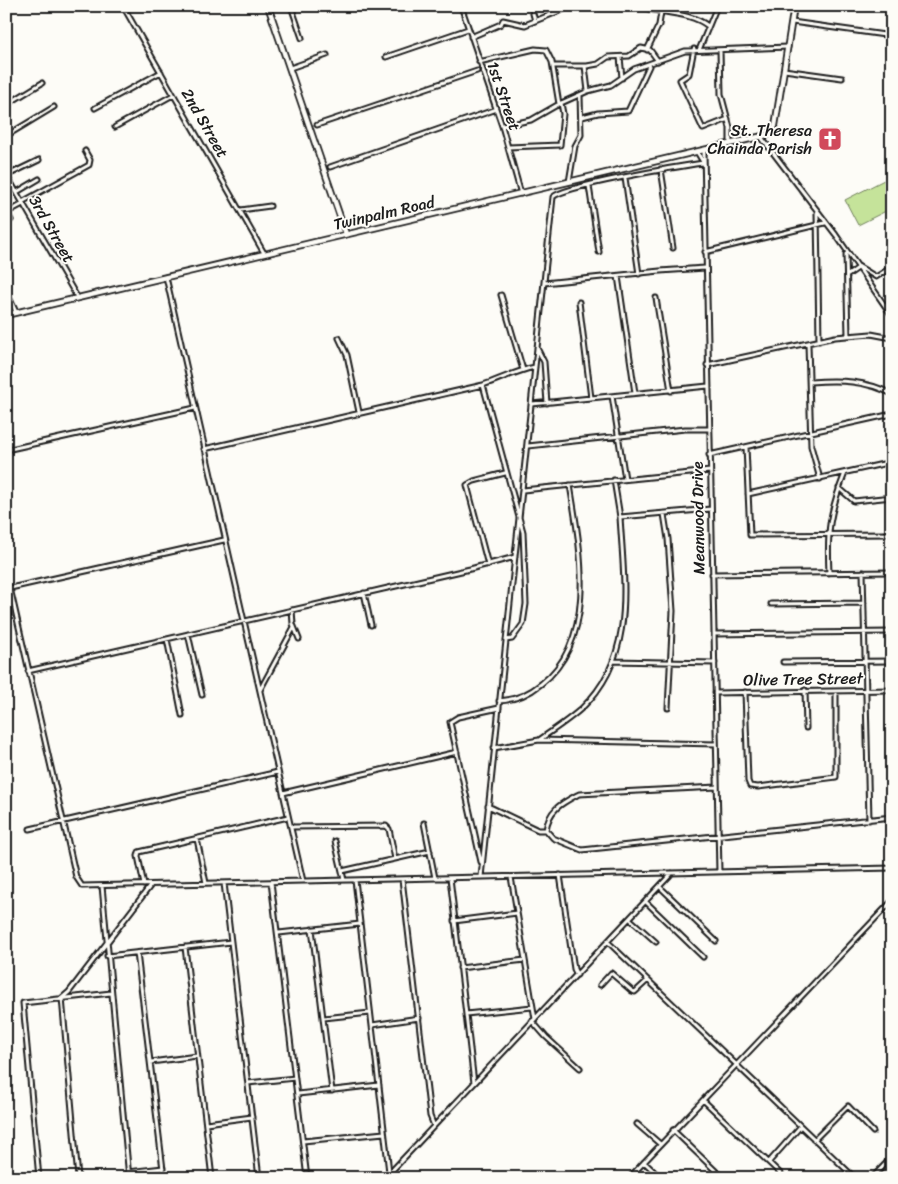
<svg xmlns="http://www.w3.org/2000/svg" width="898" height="1184" font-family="Sriracha,sans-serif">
<rect width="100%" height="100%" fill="#fdfcf7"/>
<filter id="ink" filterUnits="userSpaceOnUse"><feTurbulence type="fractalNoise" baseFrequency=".02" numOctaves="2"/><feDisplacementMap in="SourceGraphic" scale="10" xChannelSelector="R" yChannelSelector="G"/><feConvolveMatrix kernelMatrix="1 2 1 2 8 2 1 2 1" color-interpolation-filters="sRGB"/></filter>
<g filter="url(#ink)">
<!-- green -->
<path fill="#c5e39a" stroke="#70805b" d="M884 180 892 196V208L858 225 845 200Z"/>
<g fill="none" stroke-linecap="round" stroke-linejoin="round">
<!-- street casing -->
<g stroke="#1c1c1c" stroke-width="7">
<path id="street" d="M123 6 264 253
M291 6 302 38
M461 6 502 126 521 194
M531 6 535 21
M638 6C659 14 689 11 708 26
M792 22 892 36
M471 37 501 24 503 20 525 25 572 6H586
M694 49 689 74 680 80 703 129 728 119
M647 50 659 25 661 12
M699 50 717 6
M720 50 721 94 730 128V144
M386 57 468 29
M620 57 622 78
M479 62 535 49 546 50 552 62 559 104
M553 66H587L598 64 608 57 629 56 641 48 650 50 658 61
M585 66 588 91
M290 68 327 55
M784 70 842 78
M6 105 42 83
M95 108 161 72
M582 117 598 113 628 111 649 66
M317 125 477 71
M502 126 531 120 559 104 588 91 611 85 634 69 685 51 788 47
M115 127 173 95
M6 136 54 107
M761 137 836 235 892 316
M508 147 560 145 563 114 561 103
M704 151 719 872
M697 152 703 162
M330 167 494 110
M661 169 673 248
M6 174 77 297
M6 176 39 160
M625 178 639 274
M569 182 575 146 581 135 580 95
M589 186 599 252
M17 192 39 179
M22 202 89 165 90 160 85 151
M6 210 11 220 6 224
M241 210 270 206
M8 212 23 204
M817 213 819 341
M705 252 825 223
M846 254 848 336
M858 266 876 277 892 267
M848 275 858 268
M618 276 635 393
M166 277 303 881
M544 283 660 271 705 268
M6 291 16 312
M501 295 523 370
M656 298 671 391
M579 302 591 398
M339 338 347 355 359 412
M808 344 811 446 820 479
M537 348 544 362 547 403
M707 365 835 337 871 334 892 338
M810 382C840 380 865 380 892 394
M483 385 523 532 526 604 523 624 512 639 506 640
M612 396 625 479
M532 404 708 386
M528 446 685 429H708
M746 447 750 535 892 534
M204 449 483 385C501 379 516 371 535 367
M6 450 195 408
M709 455 892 414
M614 480 620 517
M839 488 854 501 892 497
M523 490 710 471
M748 494 892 462
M664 514 668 539 673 611 668 708
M488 565 467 485 474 481 505 473
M863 572 869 820
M829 573C827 530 829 514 845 473
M712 574 892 572
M10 588 76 877 82 886 892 868
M6 589 224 540
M364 593 371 625
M771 604 864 603
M292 610 293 624 299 639
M188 634 202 695
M714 634 892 632
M167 639 182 715
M613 661 715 663
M783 662 892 661
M28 671 470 569 515 557
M260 690 294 627
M805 690 806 728
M745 692 748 781 750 786 758 787 836 777V691
M715 693 892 690
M499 701C516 700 529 694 541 684 599 639 580 547 570 485
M539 740C553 730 569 720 582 708 636 657 624 584 620 517L711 509
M494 748 539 740 716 744
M717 787 579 794C562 803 549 809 546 830L553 838 582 850 892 817
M283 793 457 752
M488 806 538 830H546
M424 823 435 878
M291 827 386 826 389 829 395 859
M30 829 278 772
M197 839 206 883
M335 841 344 880
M481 862 450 722 458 717 499 708
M342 871 430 851
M560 875 574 969 577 975
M481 877 553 197C564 186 681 166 703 163
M511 877 535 1019
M450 878 474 1083
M402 879 430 1116 434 1126
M355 880 389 1172
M271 882 307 1178
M224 883 259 1178
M144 885 138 856 139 852 288 817
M102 886 129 1178
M660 887 716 941
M646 902 703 957
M630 919 656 942
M454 921 517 913
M312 929 332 1091
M279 933 360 924
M608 942 855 1178
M185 947 212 1178
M137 953 164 1178
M107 956 231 942
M460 968 525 960
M600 985 611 973 632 991 635 992 648 980
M466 1014 532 1007
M324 1018 370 1013
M532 1021 546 1037 580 1068
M372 1025 419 1018
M151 1062 197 1056
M248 1083 295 1078
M298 1094 379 1085
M703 1100 785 1178
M206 1123 252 1117
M637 1124 660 1144
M673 1130 723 1178
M814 1140 848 1106 873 1132
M303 1141 384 1133
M644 1162 661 1178
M769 1162 800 1127
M128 1172 163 1168
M39 1178 23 1003 111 993
M78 1178 62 998 69 992 151 885
M385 1178 672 873
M629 1178 892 901
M872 1178 892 1157"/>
</g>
<!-- secondary casing -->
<g stroke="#1c1c1c" stroke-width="8">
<path id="secondary" d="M268 6 346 234
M6 315 767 135 775 126 794 6"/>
</g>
<!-- street -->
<use href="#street" stroke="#fdfcf7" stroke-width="3"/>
<!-- secondary -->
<use href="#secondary" stroke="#fdfcf7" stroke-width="4.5"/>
</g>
</g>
<!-- icons -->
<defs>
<g id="church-square" transform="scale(1.25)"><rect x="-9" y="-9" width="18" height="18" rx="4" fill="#d1495b" stroke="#fdfcf7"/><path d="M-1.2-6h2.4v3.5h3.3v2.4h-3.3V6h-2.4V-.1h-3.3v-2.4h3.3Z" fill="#fff"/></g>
</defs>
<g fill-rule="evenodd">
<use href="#church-square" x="830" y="139"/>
</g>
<g text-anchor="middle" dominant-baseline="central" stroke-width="4" stroke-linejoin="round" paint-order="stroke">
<!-- street labels -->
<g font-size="16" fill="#1c1c1c" stroke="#fdfcf7">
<text transform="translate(504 96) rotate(71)">1st Street</text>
<text transform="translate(205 123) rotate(60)">2nd Street</text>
<text transform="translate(384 213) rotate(-13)">Twinpalm Road</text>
<text transform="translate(52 229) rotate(60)">3rd Street</text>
<text transform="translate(698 518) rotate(-91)">Meanwood Drive</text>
<text transform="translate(803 679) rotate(-1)">Olive Tree Street</text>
</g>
<!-- poi labels -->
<g font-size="16" fill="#1c1c1c" stroke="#fdfcf7" text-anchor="end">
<text x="812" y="130">St. Theresa<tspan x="812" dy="18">Chainda Parish</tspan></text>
</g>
</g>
<!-- margin -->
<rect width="898" height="1184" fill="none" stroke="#fdfcf7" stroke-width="25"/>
<rect x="12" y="12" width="873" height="1159" fill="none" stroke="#1c1c1c" stroke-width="2" filter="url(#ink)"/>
</svg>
